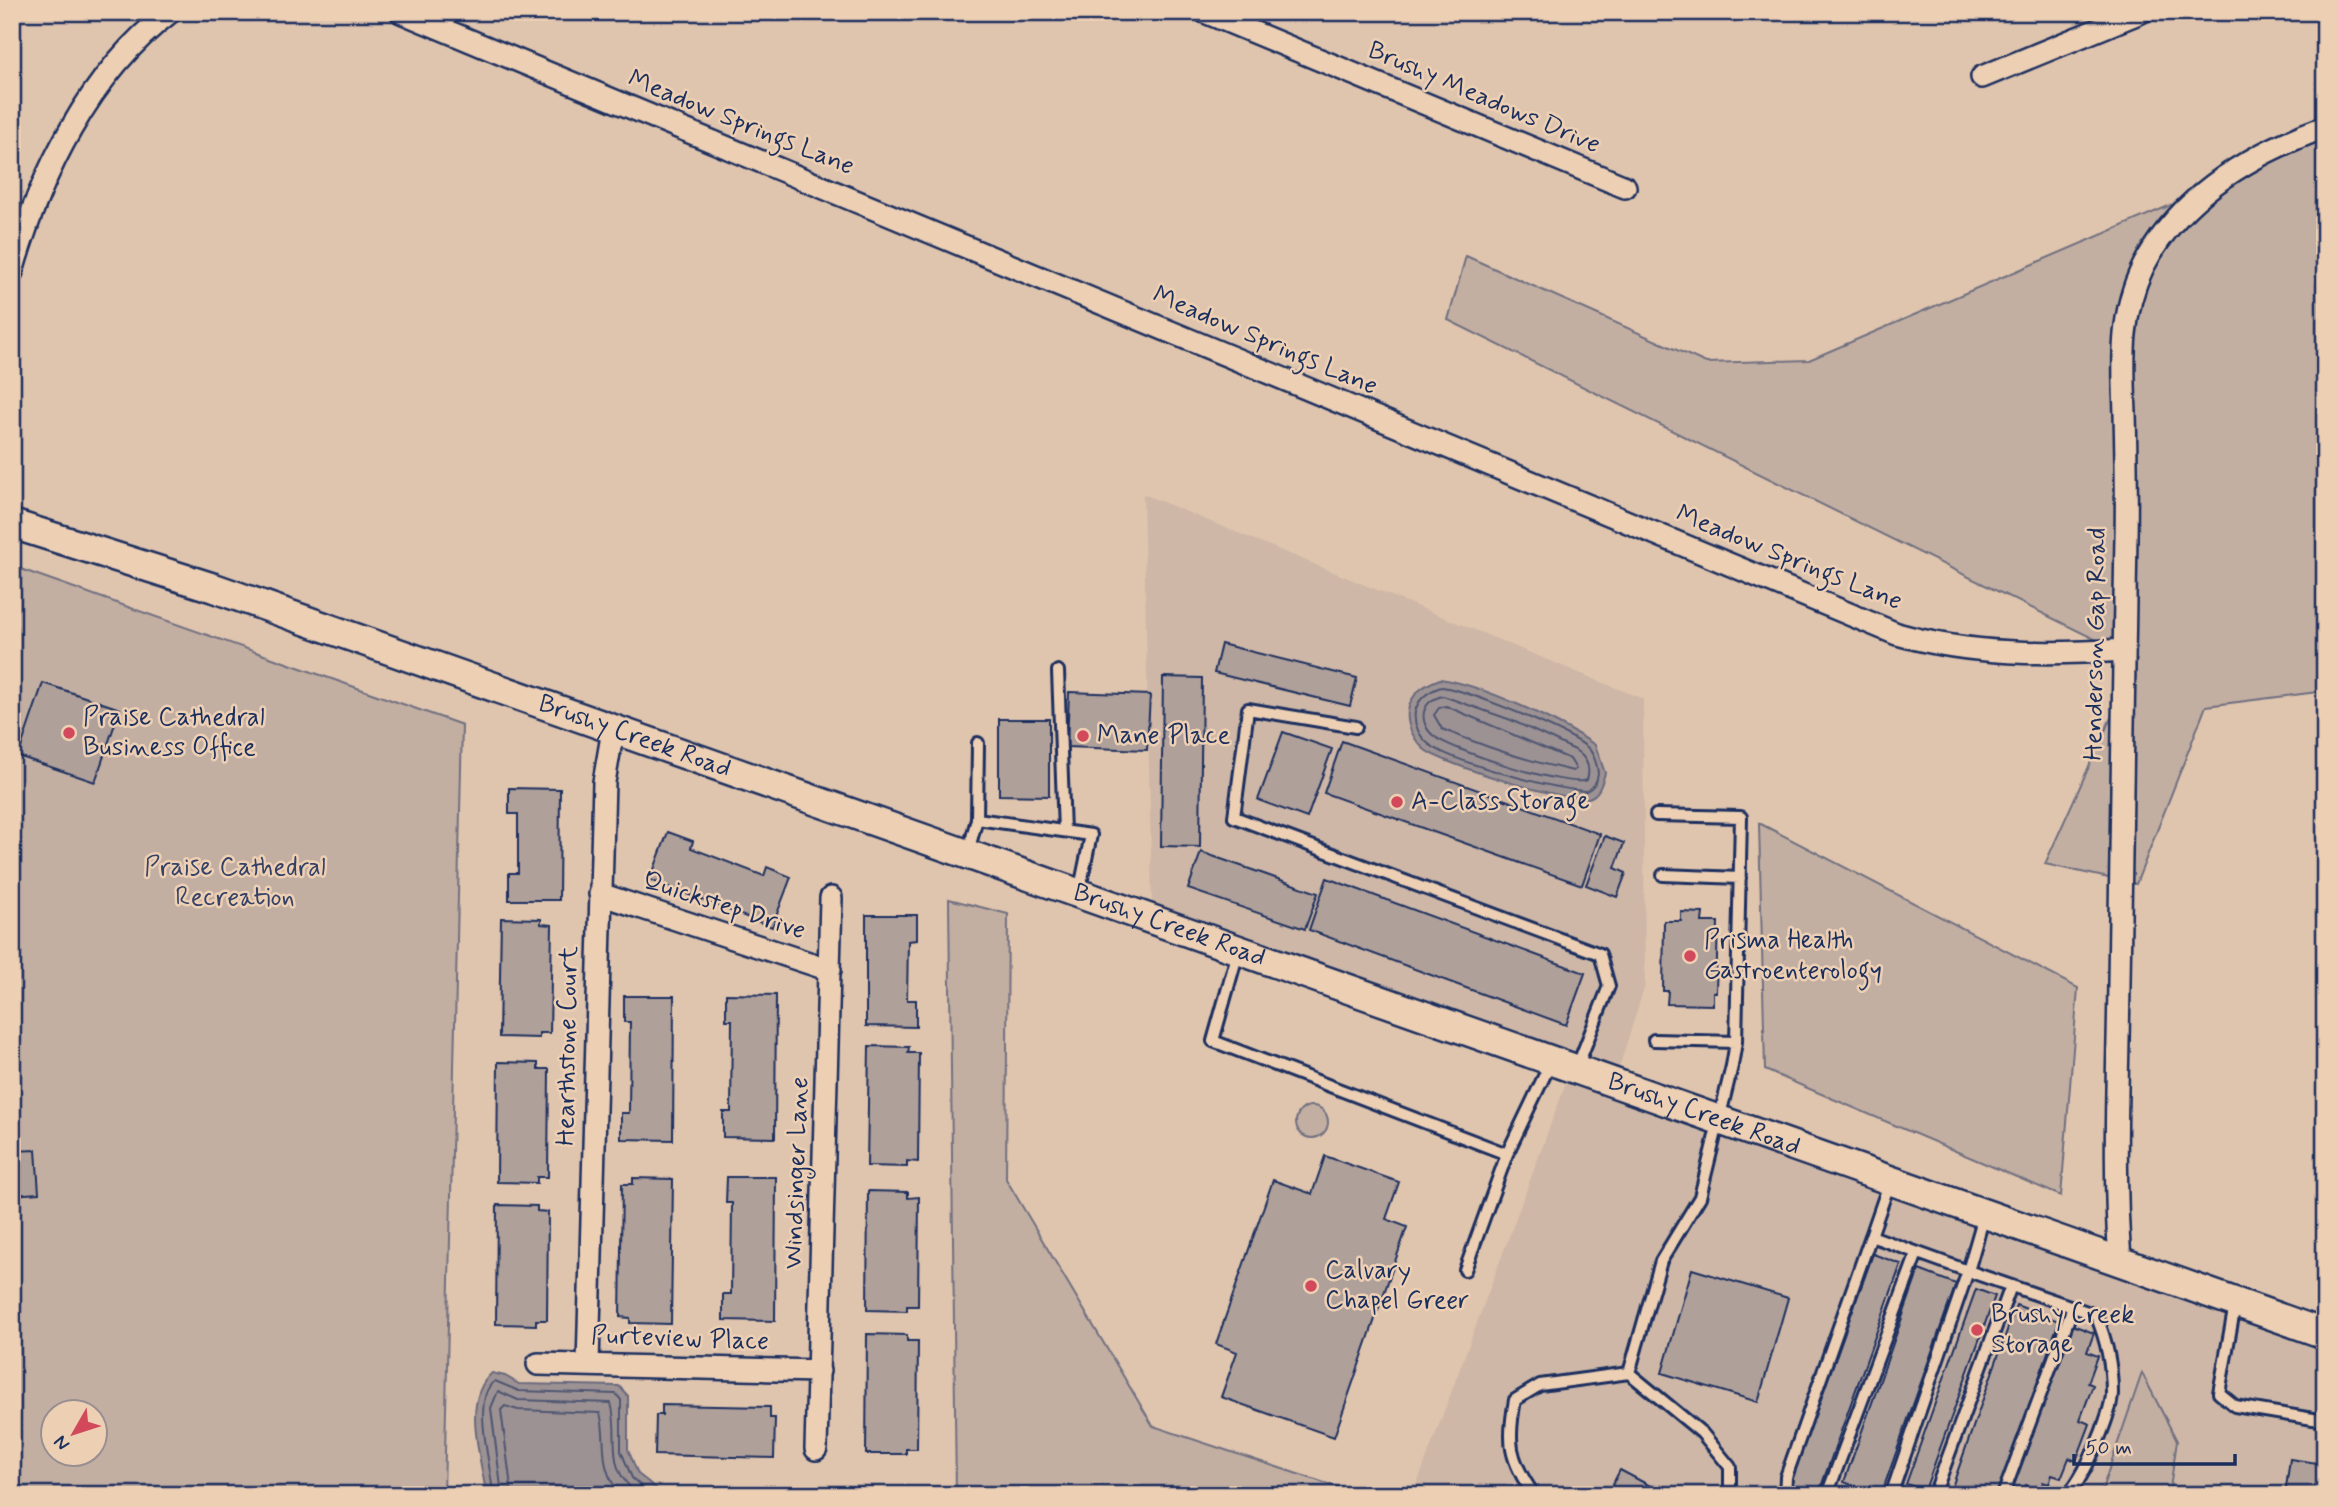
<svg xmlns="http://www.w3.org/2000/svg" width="2337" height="1507" font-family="Mynerve,sans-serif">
<rect width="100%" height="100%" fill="#e0c5ae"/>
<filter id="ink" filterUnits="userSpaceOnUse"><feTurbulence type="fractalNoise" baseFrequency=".0143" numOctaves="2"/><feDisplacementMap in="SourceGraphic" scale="14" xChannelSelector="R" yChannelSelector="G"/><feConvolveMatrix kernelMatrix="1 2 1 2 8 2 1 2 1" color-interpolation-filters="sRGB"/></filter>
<g filter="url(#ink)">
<!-- built -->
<path fill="#ceb7a7" d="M1143 494 1643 699 1645 985 1619 1068 1152 906Z
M1566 1083 1869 1187 2325 1350V1495H2169L2177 1441 2141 1374 2100 1495H1413Z"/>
<!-- green -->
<path fill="#c3afa2" stroke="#6f6f80" stroke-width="2" fill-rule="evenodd" d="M2325 139V691L2206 706 2136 884 2045 864 2137 660 1448 320 1466 256 1706 363 1809 360Z
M12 566 462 725 444 1495H12ZM52 1412H94V1454H52Z
M1759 823 2078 988 2061 1196 1765 1070Z
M949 899 1008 914 1006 1179 1153 1426 1361 1495H956Z
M1296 1122a16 16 0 1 1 32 0a16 16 0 1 1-32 0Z
M2142 1373 2177 1441 2169 1495H2100Z"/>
<!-- water -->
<path fill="#9d9293" stroke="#696a7e" stroke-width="2" d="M1440 679C1480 684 1561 722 1595 745L1605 773C1602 783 1599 796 1588 798 1565 802 1441 764 1424 749 1414 740 1406 725 1408 711 1411 693 1424 685 1440 679Z
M492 1373 505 1376 519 1384 619 1386 628 1396V1449L638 1474 656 1488 658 1495 486 1493C481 1457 461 1400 492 1373Z"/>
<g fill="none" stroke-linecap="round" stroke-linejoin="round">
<!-- shore -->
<path stroke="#4f5773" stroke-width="2" d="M1441 687C1463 688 1575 734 1589 749 1594 755 1598 767 1598 774 1597 782 1593 788 1586 791 1554 789 1455 763 1430 745 1420 738 1413 724 1415 712 1418 698 1429 691 1441 687Z
M1443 696 1511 720 1575 750C1586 757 1591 767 1587 780 1570 789 1450 750 1434 736 1427 731 1422 721 1424 712 1426 703 1434 698 1443 696Z
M1446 706 1570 759 1576 769 1573 771C1527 761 1485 747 1442 729L1434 715 1439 708Z
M493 1495C492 1468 470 1397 495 1381L519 1391 616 1394 621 1400V1451L632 1478 651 1495
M502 1495 491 1408 498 1391 518 1400 611 1403C621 1438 602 1467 639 1495
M512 1495 501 1410 505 1406 518 1410 600 1413C608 1441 596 1468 622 1495"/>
</g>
<!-- building -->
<path fill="#b0a09a" stroke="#1b2f5e" stroke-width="2" d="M1221 644 1357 678 1350 706 1214 673Z
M1163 677 1202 678 1200 847 1161 846Z
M43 683 120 709 95 782 18 756Z
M1069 692 1150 695 1147 750 1067 747Z
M999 719H1049V796L999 795Z
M1283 732 1332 749 1307 818 1258 800Z
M1342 741 1600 834 1582 885 1324 793Z
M509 788 560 789 559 900H509V873H518V814H509Z
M668 832 693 841 691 848 764 876 767 867 791 877 772 927 650 880Z
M1605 836 1624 843 1615 868 1626 873 1617 897 1586 885Z
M1201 852 1318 893 1305 929 1188 889Z
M1327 878 1585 973 1566 1025 1309 930Z
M1681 912 1703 913 1702 922H1718L1716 992H1713V1005L1667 1004 1668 991H1663L1664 921H1681Z
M866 915H917V940L908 941 907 1000H916V1027L866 1026Z
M501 918 541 919V924L552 925 550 1033H539V1038L499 1037Z
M726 994 776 995 775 1138 723 1137V1112H731L732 1020H726Z
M624 996H674L673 1140 621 1139V1113H629L630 1022H624Z
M869 1046 909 1047 908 1053H919L918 1162 907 1161V1167L867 1166Z
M498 1062 538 1063V1069H549L548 1177H537V1183L497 1182Z
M36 1150 39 1193 12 1195V1151Z
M1325 1156 1399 1182 1386 1219 1407 1227 1334 1437 1221 1397 1237 1352 1216 1344 1273 1180 1312 1194Z
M727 1177H776L775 1321 723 1320V1294H731L732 1203H726Z
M633 1178 673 1179 671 1324 630 1323V1318L620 1317 622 1184H633Z
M868 1191 908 1192V1198L919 1197 918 1306H907V1311L867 1310Z
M497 1205 537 1206V1211L548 1212 547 1320H536V1325L496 1324Z
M1873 1254 1901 1264 1818 1495 1790 1484Z
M1692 1269 1788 1298 1758 1402 1662 1373Z
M1919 1270 1956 1284 1881 1495H1878L1844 1482Z
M1976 1289 1995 1296 1925 1490 1906 1484Z
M2016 1305 2059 1321 1998 1495H1964L1951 1490Z
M2070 1324 2094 1333 2087 1352 2098 1356 2088 1383 2093 1385 2080 1420 2090 1424 2076 1461 2069 1458 2061 1478 2052 1475 2049 1484 2043 1482 2040 1491 2026 1485 2023 1493 2010 1488Z
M867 1334 907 1335V1341H918L917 1449H906V1454H866Z
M662 1405 770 1407V1418H775L774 1458 655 1455 656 1415H662Z
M2290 1459 2325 1464V1495H2285Z
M1620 1470 1656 1489 1653 1495H1607Z"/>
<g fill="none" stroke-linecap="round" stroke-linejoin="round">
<!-- service casing -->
<g stroke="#1b2f5e" stroke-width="16">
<path id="service" d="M1058 671 1064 831
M1356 727 1248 709 1234 817 1600 954 1609 986 1577 1067
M977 819 978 743
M968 852 977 819 1091 835 1079 893
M1663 875 1740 878
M1238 952 1213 1041 1507 1154
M1654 1040 1736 1042
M1890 1181 1871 1236 1968 1271 1984 1216
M1465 1270 1507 1154 1551 1062
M2235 1305 2219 1393 2235 1406 2325 1421
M1629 1373 1661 1261 1700 1197 1732 1066 1736 1042 1741 817 1656 815
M1534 1495C1509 1459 1507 1442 1515 1400L1540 1385 1629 1373 1702 1433 1730 1467V1495
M1785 1495 1786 1477 1871 1236
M1827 1495 1917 1253
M1891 1495 1968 1271 2096 1315C2107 1341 2112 1365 2112 1393 2112 1413 2082 1485 2066 1495
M1934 1495 2011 1286
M2003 1495 2073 1307"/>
</g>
<!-- minor casing -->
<g stroke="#1b2f5e" stroke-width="26">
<path id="minor" d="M401 12 1897 634C1971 655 2047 655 2123 650
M1205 12 1625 187
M1982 77 2141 12
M12 272C39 177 89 73 170 12
M600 894 830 970
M2120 1260C2113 1168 2118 1074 2119 982 2121 833 2123 685 2126 537 2127 495 2126 454 2125 413 2123 363 2120 313 2143 267 2179 196 2252 153 2325 127
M538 1364 819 1371
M588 1365 604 782 613 730
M816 1449 831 898"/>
</g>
<!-- secondary casing -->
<g stroke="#1b2f5e" stroke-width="33">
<g id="secondary">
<path id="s1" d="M12 524 214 588 2325 1334"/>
</g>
</g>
<!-- service -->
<use href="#service" stroke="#edcfb3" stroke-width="10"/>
<!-- minor -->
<use href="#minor" stroke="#edcfb3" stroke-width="21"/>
<!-- secondary -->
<use href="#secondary" stroke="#edcfb3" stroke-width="28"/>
</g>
</g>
<!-- markers -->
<g fill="#d1495b" stroke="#edcfb3" stroke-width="2.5">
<circle cx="69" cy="733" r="7"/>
<circle cx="1083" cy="736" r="7"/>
<circle cx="1397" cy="802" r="7"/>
<circle cx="1690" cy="956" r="7"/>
<circle cx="1311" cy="1286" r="7"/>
<circle cx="1977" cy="1330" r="7"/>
</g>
<g text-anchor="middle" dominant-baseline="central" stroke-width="5" stroke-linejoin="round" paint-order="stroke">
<!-- street labels -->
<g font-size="26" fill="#1b2f5e" stroke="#edcfb3">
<text transform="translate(1484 98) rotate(23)">Brushy Meadows Drive</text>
<text transform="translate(741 123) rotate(22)">Meadow Springs Lane</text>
<text transform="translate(1265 341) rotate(23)">Meadow Springs Lane</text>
<text transform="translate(1789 558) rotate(22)">Meadow Springs Lane</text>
<text transform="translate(2096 644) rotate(-89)">Henderson Gap Road</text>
<text stroke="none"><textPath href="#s1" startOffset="658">Brushy Creek Road</textPath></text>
<text transform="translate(724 906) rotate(18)">Quickstep Drive</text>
<text stroke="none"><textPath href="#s1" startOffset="1225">Brushy Creek Road</textPath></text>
<text transform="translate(568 1046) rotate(-89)">Hearthstone Court</text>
<text stroke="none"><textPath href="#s1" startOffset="1792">Brushy Creek Road</textPath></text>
<text transform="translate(797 1173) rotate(-88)">Windsinger Lane</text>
<text transform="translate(680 1339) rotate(2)">Purteview Place</text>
</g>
<!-- poi labels -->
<g font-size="26" fill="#1b2f5e" stroke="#edcfb3" text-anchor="start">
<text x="83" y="718">Praise Cathedral<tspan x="83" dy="30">Business Office</tspan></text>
<text x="1097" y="736">Mane Place</text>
<text x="1411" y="802">A-Class Storage</text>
<text x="1704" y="941">Prisma Health<tspan x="1704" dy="30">Gastroenterology</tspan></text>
<text x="1325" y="1271">Calvary<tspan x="1325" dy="30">Chapel Greer</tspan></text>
<text x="1991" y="1315">Brushy Creek<tspan x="1991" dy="30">Storage</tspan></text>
</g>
<!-- park labels -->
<g font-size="26" fill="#344268" stroke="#edcfb3">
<text x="235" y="868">Praise Cathedral<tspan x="235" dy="30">Recreation</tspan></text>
</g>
</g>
<!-- margin -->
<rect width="2337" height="1507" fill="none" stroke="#edcfb3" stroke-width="42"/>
<rect x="21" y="21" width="2295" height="1465" fill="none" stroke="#1b2f5e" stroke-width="2.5" filter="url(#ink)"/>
<!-- north arrow -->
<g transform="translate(74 1433) rotate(231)"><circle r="33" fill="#edcfb3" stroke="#998f91" stroke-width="2"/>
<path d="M0-5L12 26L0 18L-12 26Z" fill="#d1495b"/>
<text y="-10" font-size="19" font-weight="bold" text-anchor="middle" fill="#1b2f5e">N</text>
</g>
<!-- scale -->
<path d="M2074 1454v10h161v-10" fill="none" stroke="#1b2f5e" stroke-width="3.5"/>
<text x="2085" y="1454" font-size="21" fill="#1b2f5e" stroke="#edcfb3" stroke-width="5" paint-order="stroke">50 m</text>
</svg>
